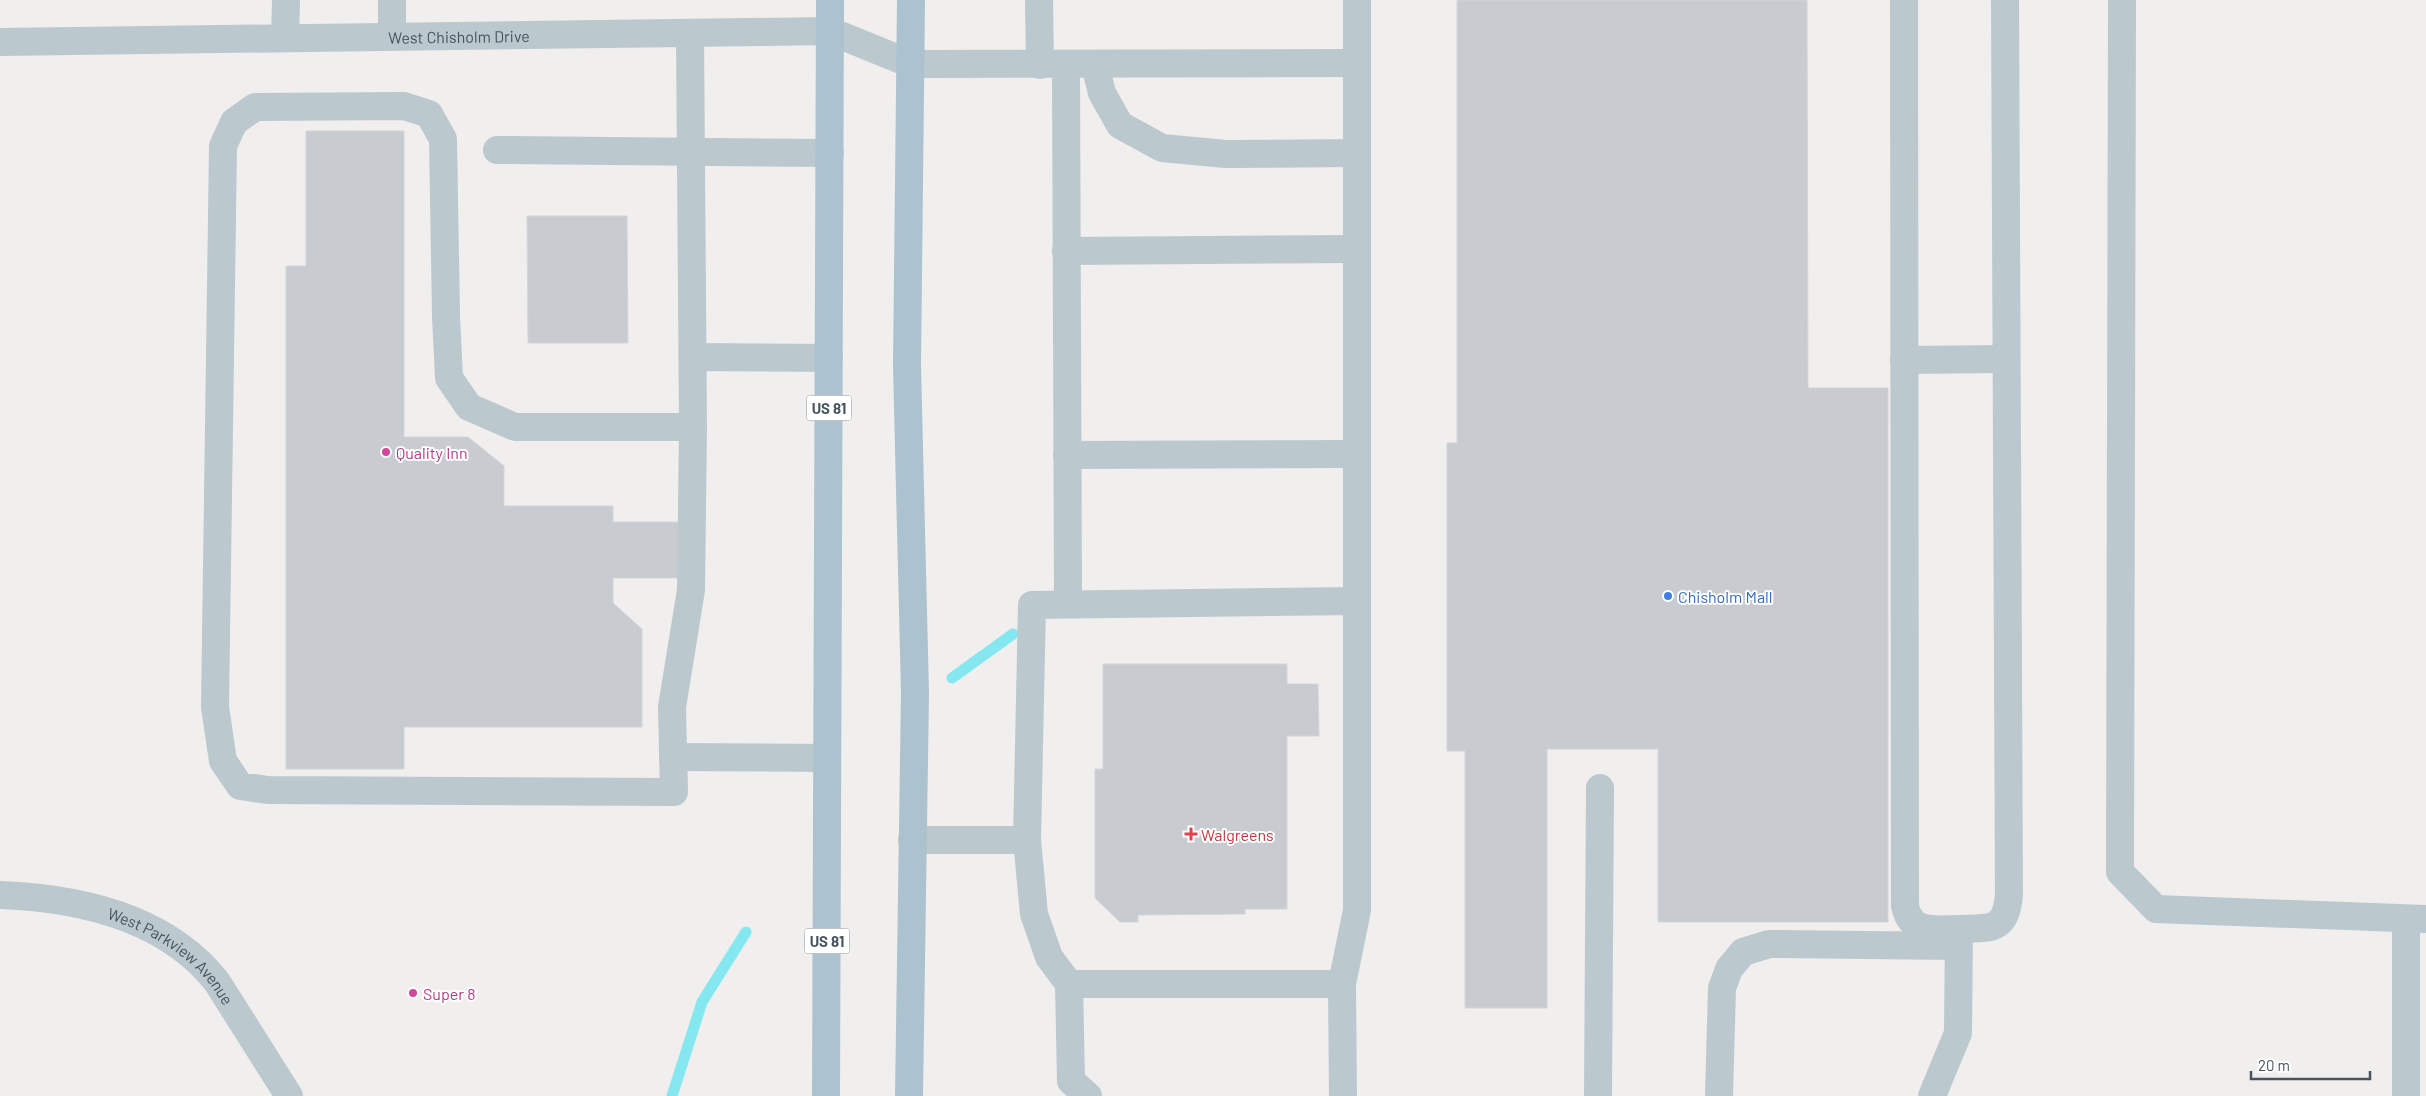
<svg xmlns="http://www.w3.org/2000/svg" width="2426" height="1096" font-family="Barlow,sans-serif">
<rect width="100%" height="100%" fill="#f1eeee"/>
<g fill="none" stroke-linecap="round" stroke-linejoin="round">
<!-- stream -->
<path stroke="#85e7f0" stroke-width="11" d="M952 678 1013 634
M672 1096 702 1002 746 932"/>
</g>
<!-- building -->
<path fill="#c8ccd1" stroke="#d2d5da" d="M1457 0H1807L1808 388H1888V922H1658V749H1547V1008H1465V751H1447V443H1457Z
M306 131H404V437H468L504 466V506H613V522H683V578H613V603L642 629V727H404V769H286V266H306Z
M527 216H627L628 343H528Z
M1103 664H1287V684H1318L1319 736H1287V909H1245V914L1138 915V922H1120L1095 898V769H1103Z"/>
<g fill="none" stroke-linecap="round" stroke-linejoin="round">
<!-- minor -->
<g stroke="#bbc8ce" stroke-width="28">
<path d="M392 0V36"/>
<path d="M1039 0 1040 65"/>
<path d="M1904 0 1905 906C1911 935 1936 929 1959 929L1958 1033 1932 1096"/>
<path d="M2122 0 2120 872 2156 909 2426 919"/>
<path d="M690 33 693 427H515L469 407 449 378 446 316 443 139 429 114 404 106 255 107 234 122 223 146 215 707 223 761 240 786 268 790 674 792 672 707 691 590 693 427"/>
<path d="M285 38 286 0"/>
<path id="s1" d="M0 42 830 31 911 64 1356 63"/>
<path d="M1066 65 1068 603"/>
<path d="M1095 65 1102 93 1120 125 1162 148 1226 154 1356 153"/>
<path d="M497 150 830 153"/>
<path d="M1066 251 1356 249"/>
<path d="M693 357 829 358"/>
<path d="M1904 360 2006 359"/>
<path d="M1067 455 1357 454"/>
<path d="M673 757 827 758"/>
<path d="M912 840H1027L1034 914 1049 957 1069 984 1071 1081 1088 1096"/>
<path d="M1027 840 1032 605 1356 601"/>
<path id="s2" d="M0 895C78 898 166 917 217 982L289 1096"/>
<path d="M2406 920V1096"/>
<path d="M1959 929C1992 928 2006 931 2009 894L2005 0"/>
<path d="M1069 984H1342"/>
<path d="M1343 1096 1342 984 1357 910V0"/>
<path d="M1598 1096 1600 788"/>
<path d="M1719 1096 1722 988 1729 969 1743 952 1769 944 1955 946"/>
</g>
<!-- major -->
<path stroke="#acc2cf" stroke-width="28" d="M826 1096 830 0
M909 1096 915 693 907 366 911 0"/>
</g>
<!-- markers -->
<g fill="#d1479c" stroke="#fff" stroke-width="2">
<circle cx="386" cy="452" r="5"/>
<circle cx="413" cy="993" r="5"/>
</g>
<circle fill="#3f7fe0" stroke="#fff" stroke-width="2" cx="1668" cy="596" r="5"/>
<path fill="#e0444e" stroke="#fff" stroke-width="2" d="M1188.5 826.5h5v5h5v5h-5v5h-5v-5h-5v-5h5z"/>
<g text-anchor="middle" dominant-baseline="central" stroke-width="4" stroke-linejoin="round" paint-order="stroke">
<!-- shield labels -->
<g fill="#fff" stroke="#7d878e" stroke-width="1">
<rect x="806.5" y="395.5" width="45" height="25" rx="4"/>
<rect x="804.5" y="928.5" width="45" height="25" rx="4"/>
</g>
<g font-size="15" font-weight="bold" fill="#45545d">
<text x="829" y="408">US 81</text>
<text x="827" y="941">US 81</text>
</g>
<!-- street labels -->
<g font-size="16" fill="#45545d" stroke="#fff">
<text stroke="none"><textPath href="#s1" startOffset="459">West Chisholm Drive</textPath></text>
<text stroke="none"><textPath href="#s2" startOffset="188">West Parkview Avenue</textPath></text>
</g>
<!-- hotel labels -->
<g font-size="16" fill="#b23c85" stroke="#fff" text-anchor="start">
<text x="396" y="452">Quality Inn</text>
<text x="423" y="993">Super 8</text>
</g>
<!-- shop labels -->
<g font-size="16" fill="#366cbe" stroke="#fff" text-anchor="start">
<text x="1678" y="596">Chisholm Mall</text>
</g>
<!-- health labels -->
<g font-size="16" fill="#be3a42" stroke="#fff" text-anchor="start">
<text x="1201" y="834">Walgreens</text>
</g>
</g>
<!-- scale -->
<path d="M2251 1071v8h119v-8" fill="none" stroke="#45545d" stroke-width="2.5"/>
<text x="2258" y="1071" font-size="15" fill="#45545d" stroke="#ffffff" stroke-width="4" paint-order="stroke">20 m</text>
</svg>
